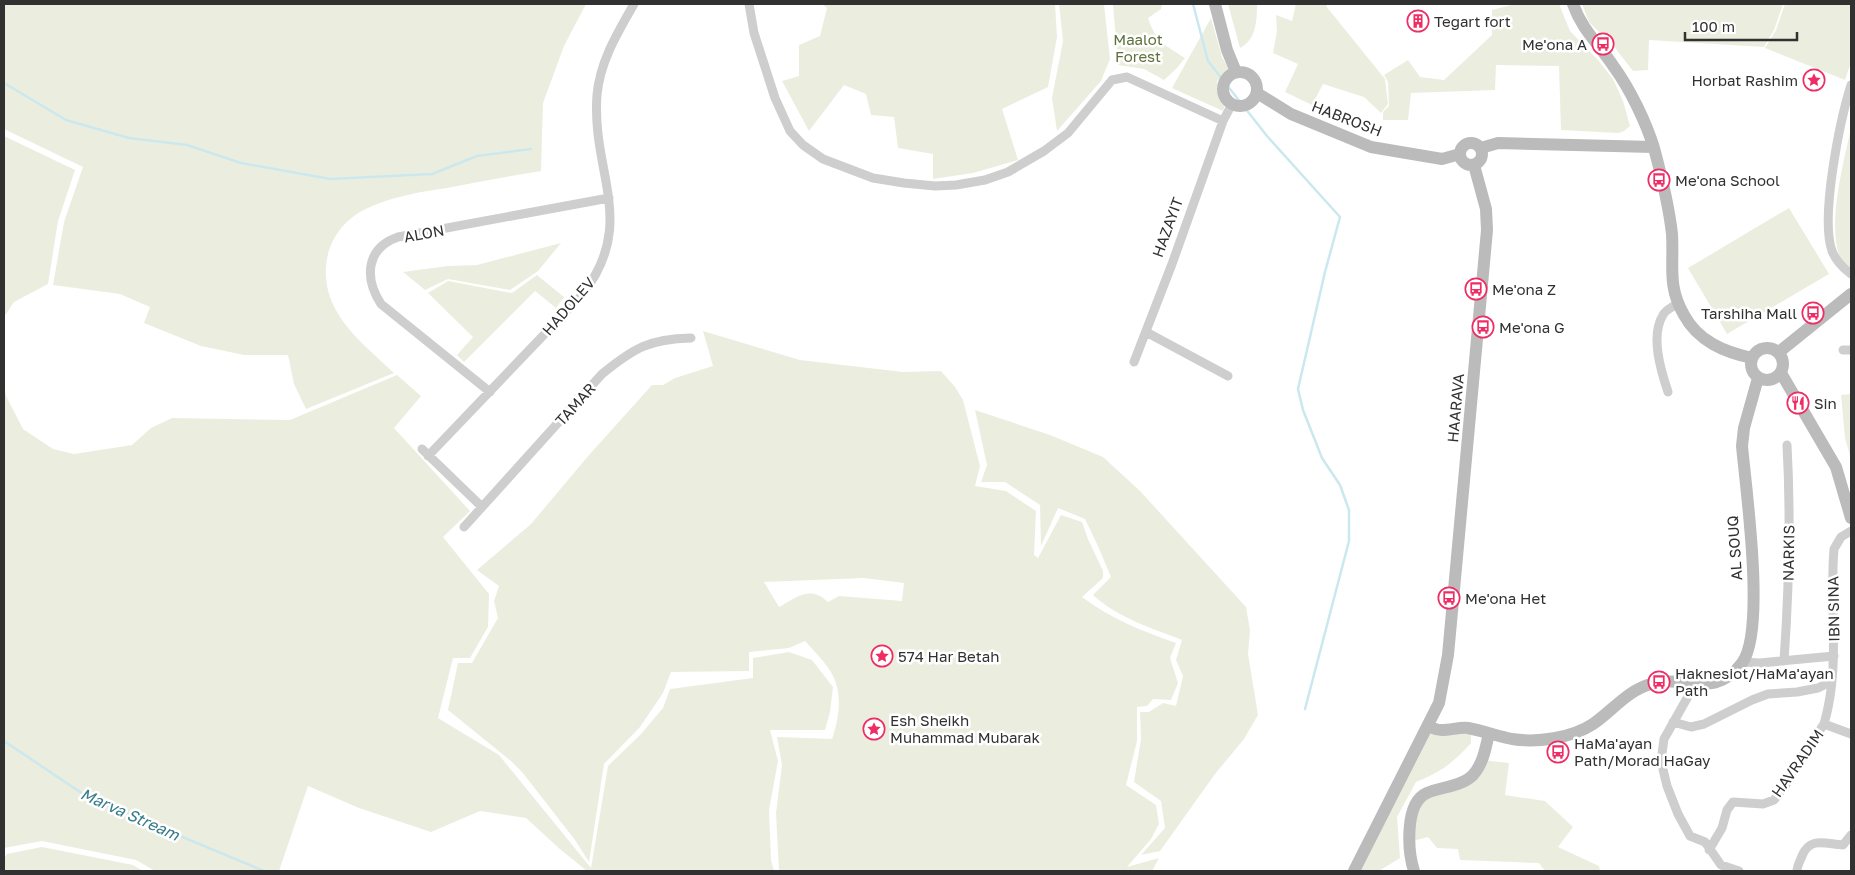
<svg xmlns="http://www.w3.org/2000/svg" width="1855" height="875" font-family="'Golos Text',sans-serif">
<rect width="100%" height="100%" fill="#fff"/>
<!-- green -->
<path fill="#ebeedf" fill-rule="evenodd" d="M4 4H586L564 46 543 103 541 171C510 176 478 182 447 188 421 192 394 196 370 207 327 225 314 273 337 312 350 335 375 355 394 373L306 409 294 384 288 355H244L201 346 144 323 150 307 120 294 53 285 64 222 83 167 4 129Z
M822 4H1055L1057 37 1048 87 1002 109 1018 160 973 173 933 179V154L898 148 894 117 871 115 866 94 844 85 809 131 782 81 799 76V45L820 36 827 8Z
M1059 4H1104L1110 59 1101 81 1057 131 1052 98 1063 41Z
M1113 4H1162L1161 9 1148 18C1156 42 1165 45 1185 58L1177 68 1164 80 1144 69 1118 65Z
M1228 4H1257C1257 21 1256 40 1240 48Z
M1296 4H1328L1326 6 1385 79 1388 104 1381 113 1364 97 1323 84 1312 105 1285 92 1298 64 1273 53 1277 31 1276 15 1292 21Z
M1515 4H1559L1570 31 1598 60 1613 79 1623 101 1630 126 1624 131 1618 133 1561 130 1559 66 1496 65 1495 90 1411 93 1408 120H1383V112L1389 106 1388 82 1384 75 1408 60 1420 77 1444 80 1492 35V10Z
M1582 4H1783L1774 30 1764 47 1649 40 1648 70 1633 71 1615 48 1589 22Z
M1785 4H1851V62L1845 80 1765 48 1776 30Z
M1211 18 1222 57 1229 70 1217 81 1218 93 1225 104 1223 111 1172 88Z
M1851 128V273C1819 249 1844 162 1851 128Z
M4 136 75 170 58 221 48 284 14 302 4 317Z
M1789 208 1829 274 1727 334 1688 268Z
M561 243 538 271 510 290 448 279 425 290 403 272 448 266 477 265Z
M537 275 564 297 556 308 535 291 464 362 457 355 473 337 428 293 448 281 512 293Z
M703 331 800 360 903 372 941 371 955 387 963 400 980 466 975 486 1006 491 1036 511 1034 555 1038 558 1061 515 1082 522 1088 539 1103 571V578L1082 597C1111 619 1142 631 1176 643L1170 658 1178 683 1171 700 1153 699 1147 706 1137 707V741L1126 785 1156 805 1159 824 1151 839 1127 867 1159 858 1152 871H779L776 813 782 765 777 737 832 739C839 719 843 694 832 674 826 663 814 651 805 641L789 648 749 652V671L671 672 663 693 640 727 604 764 589 862 575 840 522 772 511 761 448 710 458 663H472L498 618 494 601 499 586 477 570 531 524 589 455 652 385H663L675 378 713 366ZM864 578 904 583 902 601 839 596 828 602C810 585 797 597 779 607L764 582Z
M397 375 421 396 394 428 470 511 443 537 489 594 488 627 470 658H453L438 718 499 755 591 868 608 766 641 734 663 708 670 689 753 678V658L789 652 812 660 833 687 830 712 825 730H770L778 761 769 810 771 860 774 871H587L561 850 526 818 480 811 431 832 359 808 308 786 279 871H155L136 860 42 841 4 848V385L6 396 23 429 53 449 74 454 132 445 151 428 172 418 290 420Z
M1851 394V459L1845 438 1841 395Z
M975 410 1050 435 1103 457 1140 491 1246 607 1250 630 1248 654 1258 715 1244 739 1215 774 1160 851 1141 855 1165 828 1161 801 1134 782 1141 739 1140 712H1149L1163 703 1176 706 1183 676 1176 660 1182 640C1152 628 1118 618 1093 595L1111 577 1097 544 1085 519 1058 508 1041 546 1040 505 1005 482H981L987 465Z
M1471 730V743C1453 763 1441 772 1416 782L1397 817 1400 858 1379 871H1359L1427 732Z
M1482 760 1509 763 1505 795 1545 801 1573 827 1558 847 1599 866 1600 871H1545L1539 863 1460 860 1458 849 1437 848 1428 837 1413 841 1417 803 1454 785Z
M42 847 133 865 143 871H4V858L7 854Z"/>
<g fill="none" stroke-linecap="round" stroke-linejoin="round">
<!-- stream -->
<path stroke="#cbe8ef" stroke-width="2.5" d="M1193 4 1208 61 1267 136 1340 217 1325 272 1298 389 1303 410 1322 458 1340 485 1349 510V541L1305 709
M4 83 66 120 129 138 187 145 241 163 330 179 432 174 477 156 531 149
M4 741 89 798 264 871"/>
<!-- street -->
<path stroke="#cecece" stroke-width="9" d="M749 4 754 33 775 98 790 131 803 145 823 159 873 178 904 183 935 186 956 185 985 180 1008 172 1044 151 1068 133 1112 80 1127 77 1223 121
M1851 85C1840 120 1820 217 1832 251 1836 261 1843 268 1851 274
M1146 332 1228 376
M1843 350H1851
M1134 362 1172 264 1223 121 1232 104
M490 392 381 304C364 278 366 248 398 237L609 198
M1668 392C1661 371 1650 336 1663 315 1665 310 1673 307 1678 303
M422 449 482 507
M428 456 581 296C639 224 591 173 597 95 600 61 618 32 634 4
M464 527 602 374C634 348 649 339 691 338
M1851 531 1841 537 1834 549C1829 607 1841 667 1824 724L1851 734
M1784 661C1789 589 1791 517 1787 445
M1742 662 1760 663 1834 656
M1695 684 1664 739 1661 761 1667 786 1678 814 1690 836 1705 842 1721 865 1739 871
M1673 722 1691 727 1704 724 1752 700 1768 694 1797 692 1818 688 1832 681
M1709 850 1722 828 1727 810 1733 802 1763 804 1774 800 1785 786 1799 761 1824 724
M1797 871C1797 866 1800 861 1802 856 1810 836 1826 844 1843 845L1851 835"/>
<!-- secondary -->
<path stroke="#bbb" stroke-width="12" d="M1215 4 1227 50 1236 72
M1573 4C1582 30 1599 44 1614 67 1630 89 1646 122 1654 148 1661 174 1669 207 1672 234 1674 265 1667 286 1684 315 1698 341 1724 352 1752 358
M1223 89a17 17 0 1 1 34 0a17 17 0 1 1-34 0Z
M1257 93 1291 114 1371 147 1442 159 1460 154
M1460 154a11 11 0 1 1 22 0a11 11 0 1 1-22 0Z
M1481 148 1498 143 1653 147
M1751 364a16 16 0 1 1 32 0a16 16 0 1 1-32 0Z
M1779 352 1851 294
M1781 373 1836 467 1851 518
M1428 726C1432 728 1437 730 1442 730 1451 730 1460 727 1468 728 1483 731 1498 736 1512 739 1537 743 1572 738 1593 724 1612 711 1628 690 1651 684 1687 674 1714 700 1742 663 1766 631 1746 490 1742 446L1744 428 1758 378
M1354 871 1439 703 1448 655 1487 230 1486 209 1474 165
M1414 871C1408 852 1404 803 1427 793 1440 787 1461 787 1473 775 1483 764 1486 747 1489 733"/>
</g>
<!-- icons -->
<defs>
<g id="building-ring" transform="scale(1.125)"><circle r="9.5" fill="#fff" stroke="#ee2d65" stroke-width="1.5"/><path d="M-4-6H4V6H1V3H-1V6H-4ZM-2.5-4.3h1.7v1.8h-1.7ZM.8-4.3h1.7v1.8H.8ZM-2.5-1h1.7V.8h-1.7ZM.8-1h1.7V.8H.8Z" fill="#ee2d65"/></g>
<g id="bus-ring" transform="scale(1.125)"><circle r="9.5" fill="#fff" stroke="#ee2d65" stroke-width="1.5"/><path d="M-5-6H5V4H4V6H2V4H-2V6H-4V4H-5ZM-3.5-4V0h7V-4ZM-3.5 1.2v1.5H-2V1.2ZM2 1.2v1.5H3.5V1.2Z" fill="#ee2d65"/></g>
<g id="sight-ring" transform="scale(1.125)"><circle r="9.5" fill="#fff" stroke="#ee2d65" stroke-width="1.5"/><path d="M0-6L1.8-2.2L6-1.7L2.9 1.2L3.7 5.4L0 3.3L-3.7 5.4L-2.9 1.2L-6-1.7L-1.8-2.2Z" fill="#ee2d65"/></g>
<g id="restaurant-ring" transform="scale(1.125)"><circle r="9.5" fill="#fff" stroke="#ee2d65" stroke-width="1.5"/><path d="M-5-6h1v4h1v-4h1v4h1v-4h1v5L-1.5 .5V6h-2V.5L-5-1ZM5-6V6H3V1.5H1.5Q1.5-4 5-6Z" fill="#ee2d65"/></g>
</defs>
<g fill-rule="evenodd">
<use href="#building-ring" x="1418" y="21"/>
<use href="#bus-ring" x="1603" y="44"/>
<use href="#sight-ring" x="1814" y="80"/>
<use href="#bus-ring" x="1659" y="180"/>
<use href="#bus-ring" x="1476" y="289"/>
<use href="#bus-ring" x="1813" y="313"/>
<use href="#bus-ring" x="1483" y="327"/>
<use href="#restaurant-ring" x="1798" y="403"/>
<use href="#bus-ring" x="1449" y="598"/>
<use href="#sight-ring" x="882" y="656"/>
<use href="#bus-ring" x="1659" y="682"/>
<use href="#sight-ring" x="874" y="729"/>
<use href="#bus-ring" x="1558" y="752"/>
</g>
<g text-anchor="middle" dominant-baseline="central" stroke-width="5" stroke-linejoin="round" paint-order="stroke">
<!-- poi labels -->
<g font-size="15" fill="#313131" stroke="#fff" text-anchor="start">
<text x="1434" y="21">Tegart fort</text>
<text x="1587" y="44" text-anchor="end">Me'ona A</text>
<text x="1798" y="80" text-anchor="end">Horbat Rashim</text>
<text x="1675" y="180">Me'ona School</text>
<text x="1492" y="289">Me'ona Z</text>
<text x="1797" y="313" text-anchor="end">Tarshiha Mall</text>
<text x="1499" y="327">Me'ona G</text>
<text x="1814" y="403">Sin</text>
<text x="1465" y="598">Me'ona Het</text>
<text x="898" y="656">574 Har Betah</text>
<text x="1675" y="673">Haknesiot/HaMa'ayan<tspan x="1675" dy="17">Path</tspan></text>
<text x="890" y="720">Esh Sheikh<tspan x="890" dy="17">Muhammad Mubarak</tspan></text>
<text x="1574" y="743">HaMa'ayan<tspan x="1574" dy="17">Path/Morad HaGay</tspan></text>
</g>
<!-- park labels -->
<g font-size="15" fill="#5f703b" stroke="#fff">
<text x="1138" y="39">Maalot<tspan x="1138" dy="17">Forest</tspan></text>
</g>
<!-- street labels -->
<g font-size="15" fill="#313131" stroke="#fff">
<text transform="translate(1347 118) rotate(21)">HABROSH</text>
<text transform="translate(1167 227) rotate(-70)">HAZAYIT</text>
<text transform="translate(424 233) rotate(-10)">ALON</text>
<text transform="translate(568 306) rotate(-49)">HADOLEV</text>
<text transform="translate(575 404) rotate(-48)">TAMAR</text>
<text transform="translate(1455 408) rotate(-85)">HAARAVA</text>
<text transform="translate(1734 548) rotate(-94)">AL SOUQ</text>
<text transform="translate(1788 553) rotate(-89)">NARKIS</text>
<text transform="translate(1833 609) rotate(-91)">IBN SINA</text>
<text transform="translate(1797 763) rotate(-55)">HAVRADIM</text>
</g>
<!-- water labels -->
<g font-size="16" font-style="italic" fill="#367c8b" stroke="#fff">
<text transform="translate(130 814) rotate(24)">Marva Stream</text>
</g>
</g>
<!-- border -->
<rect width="1855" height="875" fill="none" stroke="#313131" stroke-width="10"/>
<!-- scale -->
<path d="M1685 32v8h112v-8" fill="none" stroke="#313131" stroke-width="2.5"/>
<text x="1692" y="32" font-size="15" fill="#313131" stroke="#ffffff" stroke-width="4" paint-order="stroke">100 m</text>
</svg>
